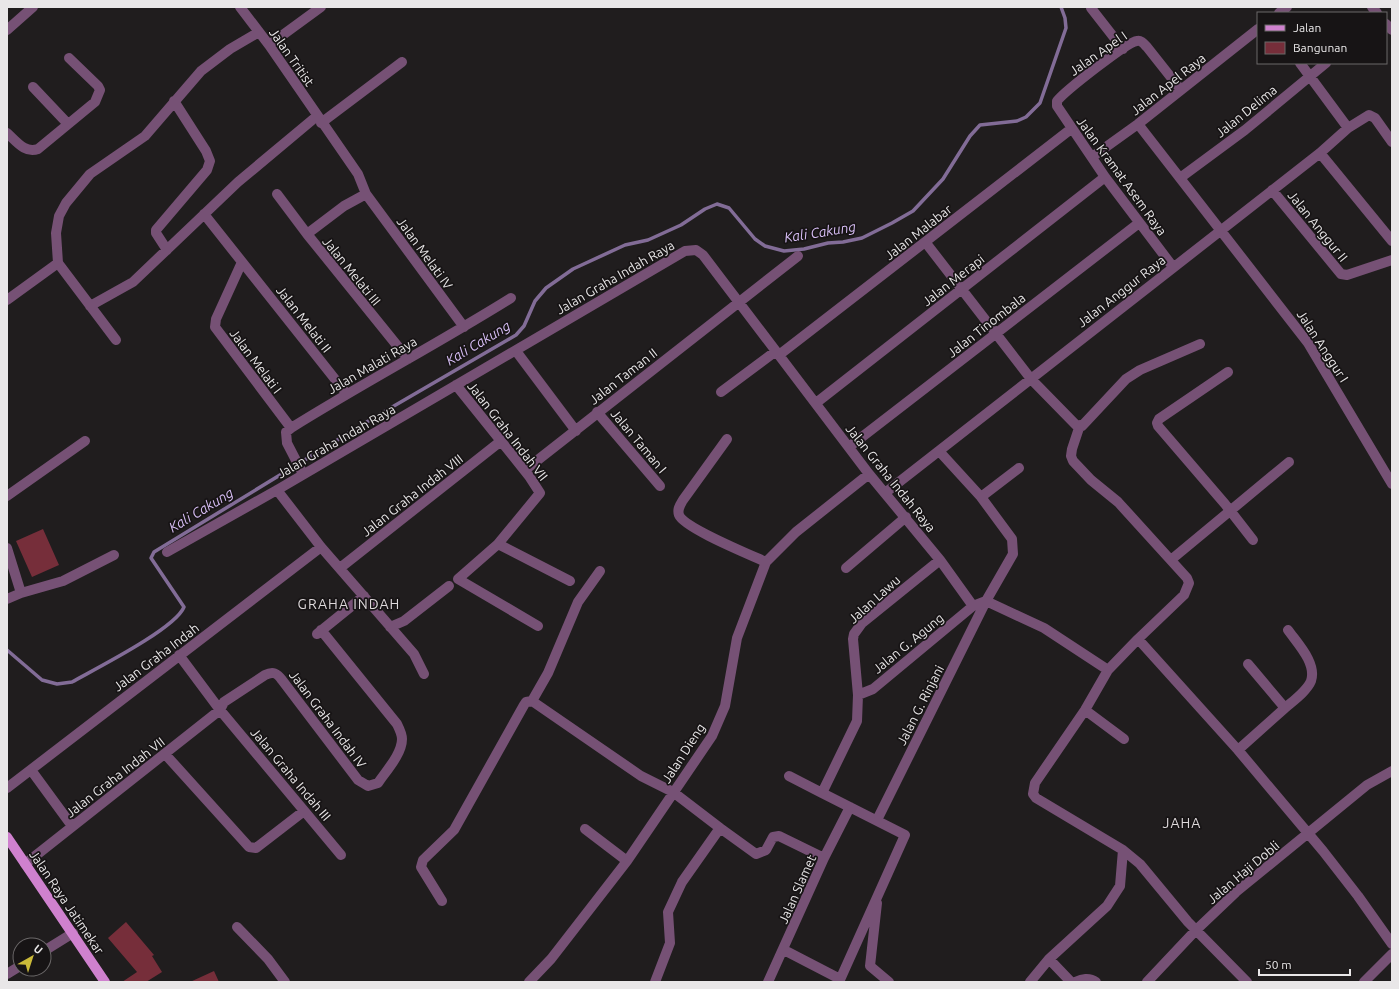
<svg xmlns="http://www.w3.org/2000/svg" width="1399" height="989" font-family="Ubuntu,sans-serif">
<rect width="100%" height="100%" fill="#201d1e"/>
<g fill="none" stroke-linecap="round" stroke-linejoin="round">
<!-- stream -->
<path stroke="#826c97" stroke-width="3.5" d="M7 650 42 680 57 684 72 682C95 669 175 629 184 607L151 558 154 552 375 417 516 335 524 326 535 301 546 288 573 269 625 245 648 240 681 225 705 209 717 204 729 208 755 239 765 246 784 251 804 249 828 243 843 242 862 238 892 223 913 211 943 179 970 136 980 125 1017 121 1026 117 1040 103 1066 28 1065 18 1061 7"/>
</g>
<!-- building -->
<path fill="#762e3a" d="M43 529 59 565 32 577 16 541Z
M126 922 154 955 152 956 162 972 146 982H122L137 972 108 938Z
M214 971 219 982H190Z"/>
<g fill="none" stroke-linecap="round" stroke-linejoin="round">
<!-- minor -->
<path stroke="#765175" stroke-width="10" d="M240 7 269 45 358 174 366 194 464 327
M1372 7 1377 13
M1091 8 1123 49
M1279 13 1287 7
M1386 24 1392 30
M269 45 321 7
M1300 63 1348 128
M33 87 68 124
M321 123 402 62
M1138 124 1308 343 1392 484
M7 133C16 141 25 154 38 149L95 102 100 90 98 86 69 58
M1320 153 1392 241
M1092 157 1138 124 1258 29
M1180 178 1245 130 1326 63
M1272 190 1341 274 1347 275 1392 260
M277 194 307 234
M366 194 344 206 307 234 408 359
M204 214 346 393
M926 243 1031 379 1076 425 1082 426 1126 379 1140 370 1200 344
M167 250 156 233V230L207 170 210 161 206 151 174 101
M242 262 216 319 215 327 291 428
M1173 267 1105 177 1057 106V101C1065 91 1127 42 1137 41 1141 40 1144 44 1147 47L1181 90
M7 300 58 263
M90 306 133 282 238 182 317 116
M116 340 58 263 56 233 59 216 66 203 90 174 145 136 201 71 230 49 259 32
M516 351 576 431
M779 355 1071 129
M1228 372 1159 419 1157 423 1158 426 1225 504 1253 540
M456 385 529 476 540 493 498 544 458 579 538 626
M721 392 776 351
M816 403 1105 177
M597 412 660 486
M1080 425 1072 449 1071 456 1073 461 1091 480 1118 502 1187 578 1189 583 1184 595 1138 639 1238 750 1323 851 1358 896 1392 944
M727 439 683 500C680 505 677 509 679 515 684 528 751 555 766 562
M849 447 1139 223
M525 470 798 256
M303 474 287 443 286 432 291 428C363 383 439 343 511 298
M277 490 321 547 414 654 424 674
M885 493 1320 153 1348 128 1369 115 1375 118 1392 142
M7 496 85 441
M981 497 1019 468
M498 544 570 581
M7 548 21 593
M167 552 277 490 685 251 696 250 703 255 869 474 940 560 973 606 986 601
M1172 559 1289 462
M340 568 501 441
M846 568 906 517
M7 599 21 593 63 581 114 555
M986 601 1044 628 1108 670
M390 627 404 621 449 586
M317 634 364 596
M1138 639 1108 670 1085 710 1035 783 1033 794 1036 798 1123 850 1140 864 1188 922 1247 982
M179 655 220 710 341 855
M858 695 873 689 973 606
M532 701 548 673 578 602 600 571
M1285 708C1293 701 1307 691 1311 681 1317 663 1297 643 1288 630
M220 710 224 702 265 675C273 671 277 673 282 680L358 780 368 786 378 783C386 771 402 754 402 739 402 734 399 728 397 724L321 630
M1085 710 1124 739
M1238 750 1285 708 1248 664
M165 754 249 847 256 848 304 811
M31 770 72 826
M789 776 822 793
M7 788 321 547
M877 820 986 601 1013 554 1012 539 981 497 939 451
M720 828 756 854 766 850 773 837 779 836 824 858
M585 829 627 861
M25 864 220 710
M442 901 421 867 423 860 454 830 524 705 526 702 532 701 641 776 673 792 720 828 682 882 668 912 670 943 655 982
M877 903 870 966 889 982
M237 927 268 959 285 982
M784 950 840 979
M44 951 73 933
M1049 959 1071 982
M7 974 20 966
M529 982 551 959 627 861 712 736 725 706 737 638 766 562 796 532 869 474
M768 982 824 858 850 807
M839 982 905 835 822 793 857 721 858 695 853 639 854 634 862 623 940 560
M1030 982 1049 959 1107 906 1120 886 1123 850
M1075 982C1082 979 1089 977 1096 982
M1147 982 1196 930 1236 892 1367 785 1392 771
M1364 982 1392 954"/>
<!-- tertiary -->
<path stroke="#765175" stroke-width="10" d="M7 30 33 7"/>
<!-- primary -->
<path stroke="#cf81ce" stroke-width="10" d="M7 837 105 982"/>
</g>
<g text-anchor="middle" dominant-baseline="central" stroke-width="3.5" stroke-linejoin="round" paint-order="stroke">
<!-- street labels -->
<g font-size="13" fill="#e9e7e8" stroke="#171415">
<text transform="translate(1098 53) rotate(-35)">Jalan Apel I</text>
<text transform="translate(292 57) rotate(55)">Jalan Tritist</text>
<text transform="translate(1168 84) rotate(-38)">Jalan Apel Raya</text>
<text transform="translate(1246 111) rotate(-39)">Jalan Delima</text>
<text transform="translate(1122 176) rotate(54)">Jalan Kramat Asem Raya</text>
<text transform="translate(1318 226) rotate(51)">Jalan Anggur II</text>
<text transform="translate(918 232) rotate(-38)">Jalan Malabar</text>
<text transform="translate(425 253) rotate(54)">Jalan Melati IV</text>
<text transform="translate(352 271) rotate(51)">Jalan Melati III</text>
<text transform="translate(615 277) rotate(-30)">Jalan Graha Indah Raya</text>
<text transform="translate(953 280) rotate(-38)">Jalan Merapi</text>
<text transform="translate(1121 291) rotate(-38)">Jalan Anggur Raya</text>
<text transform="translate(304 319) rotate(52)">Jalan Melati II</text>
<text transform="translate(986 325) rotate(-38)">Jalan Tinombala</text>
<text transform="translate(1323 346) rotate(57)">Jalan Anggur I</text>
<text transform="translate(256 361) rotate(53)">Jalan Melati I</text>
<text transform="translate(372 365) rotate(-30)">Jalan Malati Raya</text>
<text transform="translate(623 376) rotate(-38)">Jalan Taman II</text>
<text transform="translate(508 431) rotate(52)">Jalan Graha Indah VII</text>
<text transform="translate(336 441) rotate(-30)">Jalan Graha Indah Raya</text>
<text transform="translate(639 441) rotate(50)">Jalan Taman I</text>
<text transform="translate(891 478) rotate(51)">Jalan Graha Indah Raya</text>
<text transform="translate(412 495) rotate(-38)">Jalan Graha Indah VIII</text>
<text transform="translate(874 599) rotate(-42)">Jalan Lawu</text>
<text transform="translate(908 643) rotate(-39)">Jalan G. Agung</text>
<text transform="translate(156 657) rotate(-37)">Jalan Graha Indah</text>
<text transform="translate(920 705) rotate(-63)">Jalan G. Rinjani</text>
<text transform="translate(328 719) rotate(53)">Jalan Graha Indah IV</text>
<text transform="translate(683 753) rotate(-57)">Jalan Dieng</text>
<text transform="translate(291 774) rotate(50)">Jalan Graha Indah III</text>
<text transform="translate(115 777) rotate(-38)">Jalan Graha Indah VII</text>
<text transform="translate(1243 872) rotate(-40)">Jalan Haji Dobli</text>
<text transform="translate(797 889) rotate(-66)">Jalan Slamet</text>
<text transform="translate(67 902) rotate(56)">Jalan Raya Jatimekar</text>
</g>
<!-- water labels -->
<g font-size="14" font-style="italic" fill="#d6bdf4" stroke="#171415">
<text transform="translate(820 232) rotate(-9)">Kali Cakung</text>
<text transform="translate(478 343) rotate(-31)">Kali Cakung</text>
<text transform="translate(201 510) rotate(-31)">Kali Cakung</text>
</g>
<!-- neighbourhood labels -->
<g font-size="14" letter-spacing="1" fill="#ded9db" stroke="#171415">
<text x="349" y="604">GRAHA INDAH</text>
<text x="1182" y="823">JAHA</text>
</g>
</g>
<!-- border -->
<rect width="1399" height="989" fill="none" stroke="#e9e7e8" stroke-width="16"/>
<!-- legend -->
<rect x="1257" y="12" width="130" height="52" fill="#171415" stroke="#6b6869"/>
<rect x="1265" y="25" width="20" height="6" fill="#cf81ce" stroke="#6b6869"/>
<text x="1293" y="32" font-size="12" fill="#e9e7e8">Jalan</text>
<rect x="1265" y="42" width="20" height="12" fill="#762e3a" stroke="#6b6869"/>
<text x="1293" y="52" font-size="12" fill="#e9e7e8">Bangunan</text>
<!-- north arrow -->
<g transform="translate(32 957) rotate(39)"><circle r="19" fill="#171415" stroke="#6b6869"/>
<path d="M0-3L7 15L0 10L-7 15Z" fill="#cbba39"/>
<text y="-6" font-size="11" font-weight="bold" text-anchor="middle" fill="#e9e7e8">U</text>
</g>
<!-- scale -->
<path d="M1259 969v6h91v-6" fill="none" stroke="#e9e7e8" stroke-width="2"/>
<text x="1265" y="969" font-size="12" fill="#e9e7e8" stroke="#171415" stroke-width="3" paint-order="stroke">50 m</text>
</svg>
